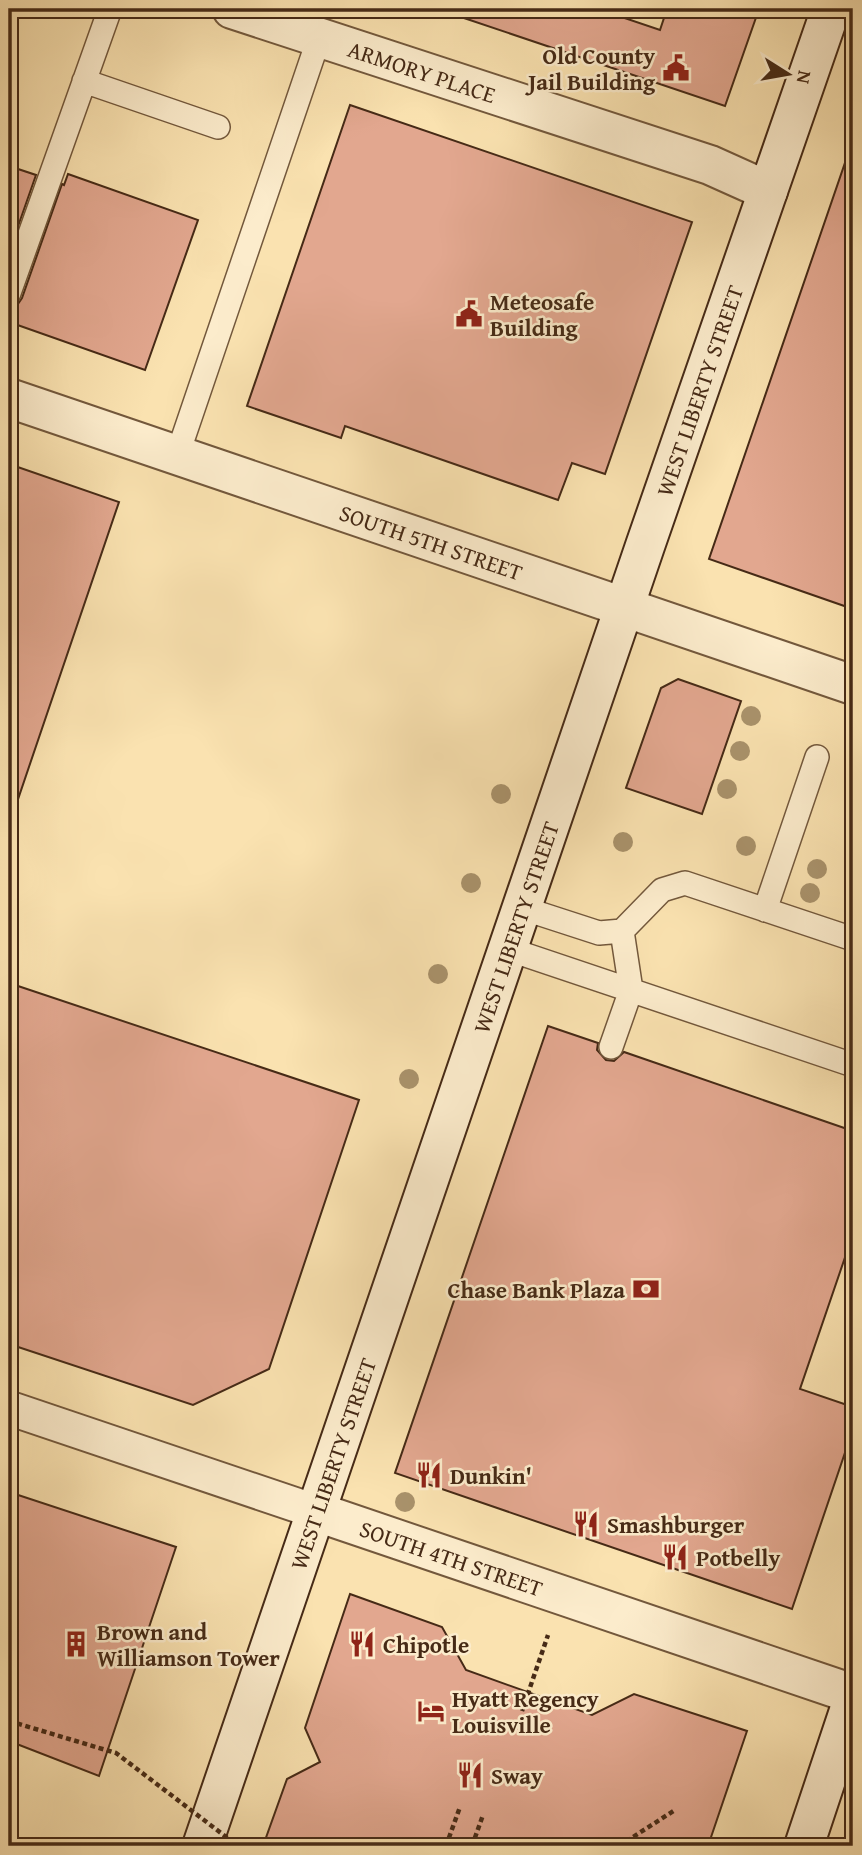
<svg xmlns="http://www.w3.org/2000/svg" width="862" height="1855" font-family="'Gentium Book Plus',serif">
<rect width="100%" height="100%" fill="#fae2b0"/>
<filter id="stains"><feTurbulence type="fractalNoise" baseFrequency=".00286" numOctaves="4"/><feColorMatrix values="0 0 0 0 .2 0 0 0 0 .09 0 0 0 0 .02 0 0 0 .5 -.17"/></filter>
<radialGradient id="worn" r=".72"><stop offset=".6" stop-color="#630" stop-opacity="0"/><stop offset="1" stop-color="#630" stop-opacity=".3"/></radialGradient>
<!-- building -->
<path fill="#e2a78f" stroke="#462a16" stroke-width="2" d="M456 9H598L660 30 667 9H759L725 106 455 15Z
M350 105 692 222 605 474 572 463 558 500 345 426 341 438 247 406Z
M847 157 853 158V609L709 559Z
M9 166 36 175 9 252Z
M68 174 198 220 145 370 9 322V307L18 304 22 298 62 184 64 185Z
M9 464 119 502 15 808 9 807Z
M678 679 741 701 702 814 626 788 661 688Z
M9 983 359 1100 269 1369 193 1405 9 1344Z
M548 1026 598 1043 597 1050 606 1060 614 1061 624 1052 853 1131V1234L800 1389 853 1407V1429L792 1609 395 1473Z
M9 1492 176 1547 99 1776 9 1741Z
M350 1594 442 1627 466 1670 592 1715 634 1694 747 1731 708 1846H263L287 1779 320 1762 305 1728Z"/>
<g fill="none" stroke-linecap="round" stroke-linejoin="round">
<!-- service casing -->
<g stroke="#73583c" stroke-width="26">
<path id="service" d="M84 81 218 127
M9 293 110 9
M177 456 319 38
M522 908 599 933 622 931 662 890 685 883 853 939
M765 910 817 757
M508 949 853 1065
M611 1047 631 990 622 931"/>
</g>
<!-- pedestrian casing -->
<g stroke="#73583c" stroke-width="37">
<path id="pedestrian" d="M9 1408 317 1512"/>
</g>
<!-- minor casing -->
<g stroke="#73583c" stroke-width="42">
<g id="minor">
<path id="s1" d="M232 9 710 165 768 191"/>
</g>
</g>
<!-- tertiary casing -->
<g stroke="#73583c" stroke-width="42">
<g id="tertiary">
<path id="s2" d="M9 398 853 685"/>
<path id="s3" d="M317 1512 853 1694"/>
</g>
</g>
<!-- secondary casing -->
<g stroke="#462a16" stroke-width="42">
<g id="secondary">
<path id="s4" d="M202 1846 645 546 831 9"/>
<path d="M804 1846 853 1699"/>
</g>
</g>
<!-- path -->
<path stroke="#462a16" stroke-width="4.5" stroke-dasharray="5 3.5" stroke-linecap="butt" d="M522 1711 548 1635
M446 1846 460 1807
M472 1846 483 1815
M619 1846 675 1810"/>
<!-- service -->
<use href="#service" stroke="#fceccc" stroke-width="23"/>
<!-- pedestrian -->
<use href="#pedestrian" stroke="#fceccc" stroke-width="33"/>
<!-- minor -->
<use href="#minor" stroke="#fceccc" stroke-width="38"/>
<!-- tertiary -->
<use href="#tertiary" stroke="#fceccc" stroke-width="38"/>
<!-- secondary -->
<use href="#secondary" stroke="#fceccc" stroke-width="38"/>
<!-- path-bridge -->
<path stroke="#462a16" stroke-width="4.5" stroke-dasharray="5 3.5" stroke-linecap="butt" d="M9 1721 116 1753 238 1846"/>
</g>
<!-- trees -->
<g fill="#a9926b">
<circle cx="751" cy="716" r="10"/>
<circle cx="740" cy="751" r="10"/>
<circle cx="727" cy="789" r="10"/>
<circle cx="501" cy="794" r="10"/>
<circle cx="623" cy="842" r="10"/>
<circle cx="746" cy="846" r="10"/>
<circle cx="817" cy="869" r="10"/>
<circle cx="471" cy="883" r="10"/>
<circle cx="810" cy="893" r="10"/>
<circle cx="438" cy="974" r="10"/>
<circle cx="409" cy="1079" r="10"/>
<circle cx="405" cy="1502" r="10"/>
</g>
<!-- icons -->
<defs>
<g id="civic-bare" transform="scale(2.1)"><path d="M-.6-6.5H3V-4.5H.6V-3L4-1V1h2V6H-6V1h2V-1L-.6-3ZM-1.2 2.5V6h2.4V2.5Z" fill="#8f2418" stroke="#fceccc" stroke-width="2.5" paint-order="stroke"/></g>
<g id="bank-bare" transform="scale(2.1)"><path d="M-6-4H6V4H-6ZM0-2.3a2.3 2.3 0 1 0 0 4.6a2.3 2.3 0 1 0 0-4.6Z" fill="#8f2418" stroke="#fceccc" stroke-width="2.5" paint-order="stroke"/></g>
<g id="restaurant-bare" transform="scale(2.1)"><path d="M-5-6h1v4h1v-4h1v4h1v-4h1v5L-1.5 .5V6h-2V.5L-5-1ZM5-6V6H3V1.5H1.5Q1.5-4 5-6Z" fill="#8f2418" stroke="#fceccc" stroke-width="2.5" paint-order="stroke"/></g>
<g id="building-bare" transform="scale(2.1)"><path d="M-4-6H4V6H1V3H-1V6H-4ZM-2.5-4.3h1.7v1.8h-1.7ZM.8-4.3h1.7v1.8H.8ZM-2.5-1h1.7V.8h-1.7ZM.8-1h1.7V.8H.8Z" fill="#8f2418" stroke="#fceccc" stroke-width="2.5" paint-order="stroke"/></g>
<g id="hotel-bare" transform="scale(2.1)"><path d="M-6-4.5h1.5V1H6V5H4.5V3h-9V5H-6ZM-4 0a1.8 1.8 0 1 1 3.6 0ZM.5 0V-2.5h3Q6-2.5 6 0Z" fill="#8f2418" stroke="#fceccc" stroke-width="2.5" paint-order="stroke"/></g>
</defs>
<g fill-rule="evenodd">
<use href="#civic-bare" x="676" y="68"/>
<use href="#civic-bare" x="469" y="314"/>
<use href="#bank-bare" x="646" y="1289"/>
<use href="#restaurant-bare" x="429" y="1475"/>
<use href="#restaurant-bare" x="586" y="1524"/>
<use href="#restaurant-bare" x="675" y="1557"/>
<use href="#building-bare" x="76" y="1644"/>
<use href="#restaurant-bare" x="362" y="1644"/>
<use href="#hotel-bare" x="431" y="1711"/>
<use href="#restaurant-bare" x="470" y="1775"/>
</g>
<g text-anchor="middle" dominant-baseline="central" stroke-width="5" stroke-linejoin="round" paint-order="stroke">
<!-- poi labels -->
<g font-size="23" font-weight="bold" fill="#462a16" stroke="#fceccc" text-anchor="start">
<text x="655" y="55" text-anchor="end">Old County<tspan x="655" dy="26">Jail Building</tspan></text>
<text x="490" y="301">Meteosafe<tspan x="490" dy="26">Building</tspan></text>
<text x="625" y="1289" text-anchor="end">Chase Bank Plaza</text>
<text x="450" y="1475">Dunkin'</text>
<text x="607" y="1524">Smashburger</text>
<text x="696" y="1557">Potbelly</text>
<text x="97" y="1631">Brown and<tspan x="97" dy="26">Williamson Tower</tspan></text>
<text x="383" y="1644">Chipotle</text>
<text x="452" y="1698">Hyatt Regency<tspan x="452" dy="26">Louisville</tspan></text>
<text x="491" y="1775">Sway</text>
</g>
<!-- street labels -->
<g font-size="23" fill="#462a16" stroke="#fceccc">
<text stroke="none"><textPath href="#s1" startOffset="200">ARMORY PLACE</textPath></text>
<text stroke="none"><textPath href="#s4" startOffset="1538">WEST LIBERTY STREET</textPath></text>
<text stroke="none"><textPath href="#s2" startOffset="446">SOUTH 5TH STREET</textPath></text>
<text stroke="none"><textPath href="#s4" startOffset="971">WEST LIBERTY STREET</textPath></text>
<text stroke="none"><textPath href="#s4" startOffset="404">WEST LIBERTY STREET</textPath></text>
<text stroke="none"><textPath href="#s3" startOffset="142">SOUTH 4TH STREET</textPath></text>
</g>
</g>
<!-- margin -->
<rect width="862" height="1855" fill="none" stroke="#fae2b0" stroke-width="35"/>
<rect x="10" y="10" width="841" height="1834" fill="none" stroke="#462a16" stroke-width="3.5"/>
<rect x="18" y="18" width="827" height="1820" fill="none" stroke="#462a16" stroke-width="2"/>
<!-- north arrow -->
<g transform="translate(788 74) rotate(101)" stroke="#fceccc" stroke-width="5" paint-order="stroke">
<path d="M0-5L12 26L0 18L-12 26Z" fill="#462a16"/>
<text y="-10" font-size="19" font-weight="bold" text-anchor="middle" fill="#462a16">N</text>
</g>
<rect width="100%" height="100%" filter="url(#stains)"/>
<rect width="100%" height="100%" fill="url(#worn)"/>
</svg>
